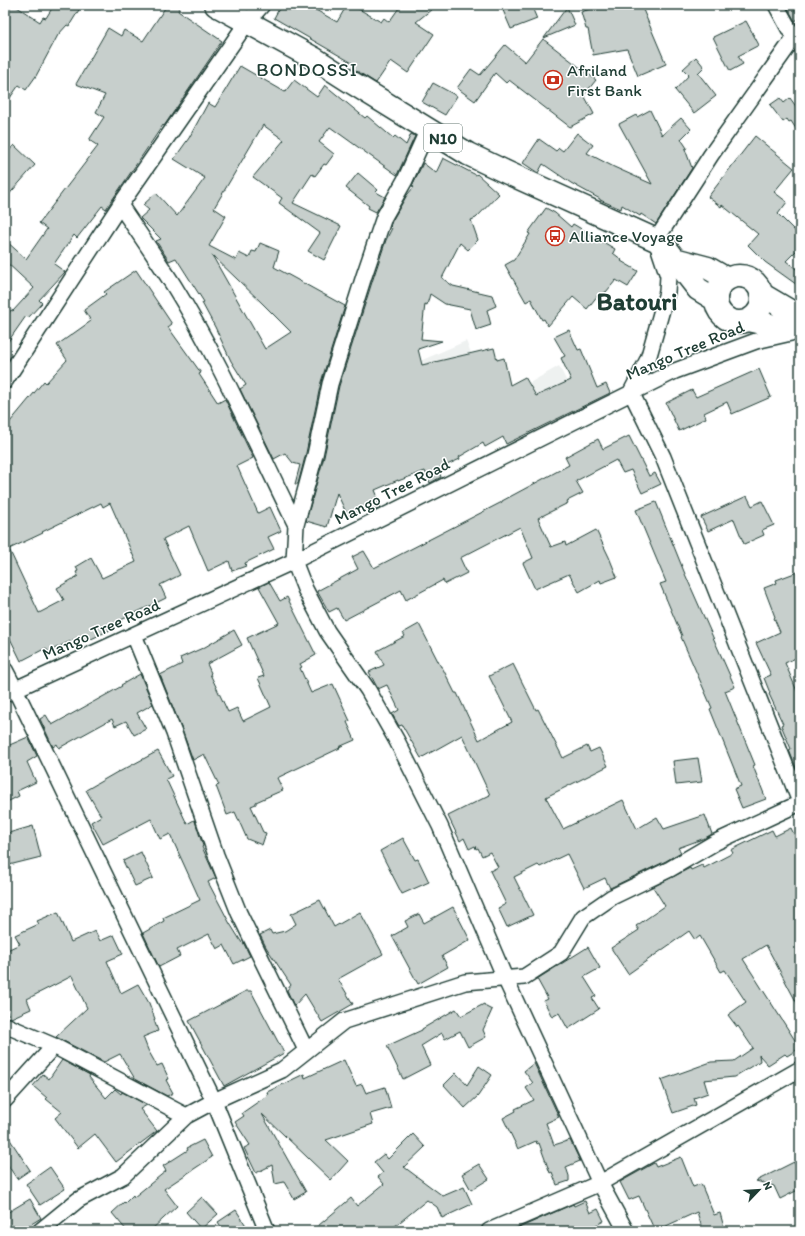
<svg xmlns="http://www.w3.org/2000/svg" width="805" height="1236" font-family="Itim,sans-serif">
<rect width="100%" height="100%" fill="#fff"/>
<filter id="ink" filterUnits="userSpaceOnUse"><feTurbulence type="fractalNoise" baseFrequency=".025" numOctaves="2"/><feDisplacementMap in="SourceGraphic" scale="8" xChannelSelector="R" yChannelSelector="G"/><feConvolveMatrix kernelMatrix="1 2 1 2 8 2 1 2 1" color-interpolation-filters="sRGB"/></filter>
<g filter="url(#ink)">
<!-- built -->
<path fill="#eef1f0" d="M466 341 493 404 559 366 574 396 445 415 418 362Z"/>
<!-- building -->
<path fill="#c7cfcc" stroke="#1f3d34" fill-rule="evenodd" d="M5 5H14L40 22 43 17 46 18 54 5H82L69 26 67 25 58 35 36 76 26 90 19 85 5 105Z
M167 5H181L178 11 222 41 164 126 163 125 106 209 102 206 77 238 74 235 54 264 65 272 39 300 42 303 28 318 26 316 5 346V319L11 310 13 311 34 288 5 261V240L26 259 47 229 39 223 98 146 89 140 104 117 96 112 105 95 76 84 108 28 121 36 124 30 143 41Z
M281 5H307L337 22 347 5H352L381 22 384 18 389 22 401 5H437L416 22 434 34 408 73 391 61 376 83 352 68 354 64 274 18Z
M511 5H531L537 19 511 29 502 8Z
M602 5H641L666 64 638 76 627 49 593 55 588 29H586L581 12Z
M786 5H800V18L795 21Z
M567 7 575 25 544 38Z
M746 21 759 45 738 56 743 64 730 71 713 37Z
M543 39 596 80 584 95 594 114 570 127 509 80 506 83 495 73 475 101 457 88 471 69 480 75 505 45 525 62Z
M696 57 704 67 698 73 716 96 694 113 675 90 689 75 683 69Z
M240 66 285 92 294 80 317 97 325 85 365 118 367 116 393 138 395 136 406 145 411 134 415 136 397 175 330 127 319 142 334 154 326 165 324 164 315 176 312 174 293 203 341 226 324 260 308 251 320 233 279 203 282 198 253 177 284 140 263 125 214 208 226 216 209 246 236 260 239 253 249 258 252 251 256 252 260 243 279 251 274 267 345 306 321 382 306 453 298 484H295L300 465 293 463 285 453 274 459 240 389 246 385 231 361 215 327 202 303 204 302 176 258 169 261 156 241 161 239 140 218 149 210 143 205 156 193 177 216 205 178 174 159 189 138 208 103 215 107ZM212 255 263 304 291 332 265 349Z
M433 83 457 96 445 115 422 102Z
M780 98 784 103 790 98 800 112V135L791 121 789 122 787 119 783 122 770 105Z
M650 110 662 135 681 118 691 129 681 139 687 148 685 149 692 168 656 224 641 214 640 216 622 205 621 209 600 200V199L571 183 543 164 538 173 523 163 539 139 556 151 559 148 563 151 577 133 593 145 587 153 614 167 652 184 619 124 636 115 637 117Z
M755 136 794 168 774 192 787 202 778 214 800 236V247L786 261 800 272V287L765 262 748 245 758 234 722 205 721 207 708 197Z
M14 145 35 165 5 199V155Z
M443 158 476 175 477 174 499 194 476 218 471 220 478 240 468 250 460 243 442 278 453 286 492 295 496 306 487 310 491 325 476 330 470 309 445 304 430 294 427 305 425 304 421 339 442 341 418 349 422 365 494 348 497 360 504 358 510 385 525 377 536 396 571 380 561 358 565 356 554 337 569 330 578 350 581 349 597 388 606 384 610 393 506 444 503 437 485 447 483 443 459 457 460 459 438 469 441 477 432 482 430 483 425 471 398 481V480L375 490 377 495 376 496 381 508 369 513 367 508 348 517 337 493 327 527 306 521 324 457 339 386 373 279 386 240 392 228 390 226 392 221 407 195 414 187 412 186 423 163 436 173Z
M358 173 378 190 376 192 385 197 376 212 368 208 369 206 346 188Z
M546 208 555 213 571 227 573 224 615 249 613 253 622 260 621 261 638 271 628 287 616 280 606 292H605L601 297 598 295 587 309 573 297 548 326 544 319 542 320 531 299 526 302 505 265 514 260 530 234 528 233Z
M136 270 172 324 168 327 201 373 199 374 218 403 225 399 253 458 237 466 258 513 270 507 281 531 268 537 274 549 245 563 246 566 232 571 229 561 208 571 189 526 163 539 180 575 160 585 166 598 121 620 122 621 111 627 112 629 85 642 81 636 48 652 46 648 21 661 5 628V428L44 381 46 383 67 360 57 345 91 321 84 310 106 294 104 292ZM101 503 103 507 110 503 136 562 102 578 91 558 76 567 78 571 76 572 78 576 57 588 64 600 39 613 9 549 43 533 42 532Z
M759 369 771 397 732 414 727 402 704 413 706 418 679 431 666 403 692 390 696 397Z
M629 436 649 476 655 473 661 484 642 493 631 470 623 473 616 460 576 481 583 493 567 501 568 503 538 518 551 547 565 542 566 546 596 530 609 557 617 577 601 583 600 580 579 592 569 574 535 589 523 563 533 558 520 527 460 558 467 573 445 584 443 580 406 600 401 590 344 620 337 608 329 612 317 591 358 569 352 557 364 551 374 568 502 502V501L569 465 565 457 598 439 603 449Z
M747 496 752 506 762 501 774 525 762 530 764 535 744 544 734 519 708 531 701 517Z
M656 502 685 574 735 687 725 691 755 765 753 766 766 799 742 808 734 789 741 786 710 709 712 708 681 637 682 636 660 584 666 582 636 510Z
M800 571V656L785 663 800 698V778L789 750 791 749 781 725 783 724 769 694 770 693 764 678 771 675 756 643 780 632 774 618 775 617 764 588 777 583 776 580Z
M269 582 280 601 287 597 316 655 300 664 302 667 300 668 311 693 333 684 350 721 347 722 355 740 339 747 340 748 277 778 283 790 256 802V804L251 806 263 832 266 833 262 845 247 839 235 812 227 815 216 786 219 785 204 754 193 760 182 730 160 675 182 664 180 658 205 647 234 630 242 645 207 664 211 673 210 674 228 712 237 708 243 721 271 707 258 678 264 676 247 638 279 623 259 587Z
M419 624 441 667H442L455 693H457L479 740 512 722 489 676 513 664 536 710 538 709 563 758 587 746 590 752 599 748 608 766 546 797 563 829 623 800 637 829 657 817 664 829 705 815 712 834 705 838 678 848 681 852 666 861 610 888 605 878 584 888 567 854 540 867 538 865 514 877 533 915 507 927 498 908 506 904 490 871 498 867 490 852 482 856 478 848 476 849 475 846 469 849 464 838 460 841 448 816 490 795 462 735 421 758 402 725 399 726 392 714 399 710 387 685 378 689 369 672 384 665 377 651 405 636 403 633Z
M140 674 153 704 137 713 146 729 134 735 126 721 115 726 112 719 59 748 57 744 53 747 40 719 46 715 52 725 122 686 121 685Z
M28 737 37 756 27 762 36 782 17 791 19 796 5 803V747Z
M158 751 172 776 166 779 187 824 194 820 195 821 203 846 202 847 216 878 208 882 229 922 242 943 243 942 250 956 234 964 224 945 217 949 209 934 177 950 180 956 159 967 143 933 164 921 163 918 200 900 170 834 160 839 151 819 103 844 91 822 101 816 86 790 119 771V772Z
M698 758 702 782 676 785 673 761Z
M33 826 41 857 5 866V834Z
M791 828 800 847V854L796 856 800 866V1009L766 945 743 959 800 1048 787 1056 785 1054 768 1065 759 1055 760 1061 734 1077 704 1080 708 1093 694 1098 696 1105 673 1113 661 1080 711 1062 734 1061 753 1048 738 1026 737 1027 728 1015 746 1002 725 970 721 972 700 936 695 940 689 931 628 974 611 948 639 930 636 926 665 906 653 887 690 868 691 870 702 865 704 868 733 853 731 850 772 830 775 836Z
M403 838 415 860 418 859 429 882 402 894 380 851Z
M141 852 153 878 135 886 123 861Z
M320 900 334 927 360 912 383 954 338 979 353 1004 322 1022 305 994 294 1006 287 990 291 985 266 947 260 935 270 930 272 934 285 931 296 924 291 914Z
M453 907 470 940 442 956 448 967 418 984 392 936 408 927 405 921 419 914 424 923Z
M58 912 71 942 95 931 100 941 114 935 123 954 107 961 121 993 138 984 149 1003 155 1019 154 1020 158 1031 143 1037 148 1050 157 1066 162 1064 169 1079 166 1080 173 1093 167 1096 135 1079 120 1054 104 1062 56 1037 87 1008 72 976 27 999 31 1009 11 1018 10 1017 5 1008V951L20 944 15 935 39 924 37 921Z
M588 947 600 968 584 977 596 996 592 998 599 1009 568 1029 559 1013 552 1017 544 1001 548 999 537 979Z
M246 991H251L284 1053 224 1086 189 1021Z
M484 1004 486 1007 492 1010 483 1030 486 1037 468 1047 460 1031 445 1039 442 1033 421 1046 430 1065 403 1079 387 1046 422 1030V1029L456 1009 461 1016Z
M62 1060 90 1075 89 1077 106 1098 115 1089 121 1094 122 1092 147 1105 140 1109 157 1131 116 1162 95 1134 78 1148 55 1118 62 1112 46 1099 47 1098 33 1086 43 1074 49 1079Z
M344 1060 356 1086 362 1084 366 1093 385 1087 391 1108 370 1114 373 1124 326 1140 348 1161 331 1180 262 1114 306 1192 294 1199 284 1182 275 1184 272 1165 256 1173 244 1148 250 1145 235 1122 244 1116 242 1113 268 1095 267 1092 304 1074 305 1078Z
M534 1063 559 1117 546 1123 554 1145 570 1140 580 1161 566 1167 569 1176V1181L557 1185 552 1172 550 1173 539 1143 537 1144 536 1141 518 1149 503 1118 516 1111 515 1109 534 1100 526 1088 533 1083 524 1071Z
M479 1066 492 1075 478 1096 465 1108 444 1085 456 1073 467 1085Z
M5 1132 30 1170 17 1179 5 1161Z
M413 1134 425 1147 404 1167 443 1196 464 1187 472 1204 442 1218 437 1207 427 1200 389 1231H312L351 1198 357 1206 384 1184 378 1177 383 1173 374 1162 384 1154 388 1159Z
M203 1140 212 1157 164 1189 177 1206 150 1231H127L112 1213 124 1202 125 1203 133 1195 134 1197 166 1171 163 1166 188 1150 187 1148Z
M681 1157 693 1187 701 1184 714 1215 720 1213 725 1231H703L697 1212 655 1231 639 1196 629 1200 620 1182 654 1163 656 1167Z
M794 1162 800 1173V1189L780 1199 774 1186 756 1181Z
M479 1164 489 1179 471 1190 462 1174Z
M50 1167 65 1189 40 1205 26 1184Z
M202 1197 218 1214 201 1229 186 1212Z
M30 1199 41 1218 20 1231H5V1214Z
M585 1201 590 1213 598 1209 604 1221 596 1225 600 1231H512L573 1204 574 1206Z
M236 1210 247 1227 240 1231H224L218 1222Z"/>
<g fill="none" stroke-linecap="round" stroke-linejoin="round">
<!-- street casing -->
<g stroke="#1f3d34" stroke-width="18">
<path id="street" d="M776 5 794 38
M800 32 794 38 711 155 656 240 668 276 667 292 648 359 631 392 663 457 800 802
M428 129 405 180 384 217 364 276 330 384 315 455 296 525 294 561 305 589 327 631 368 690 397 741 440 826 505 978 600 1183 626 1231
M120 205C138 232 157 259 174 286 221 362 256 445 296 525
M5 381 120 205 248 21 262 5
M134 635 174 733 216 855 239 913 306 1050
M5 670 15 689 214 1101 267 1231
M5 694 294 561 675 371 756 341 791 333
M5 1025 54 1046 186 1116 214 1101 282 1070 344 1021 465 982 524 977 561 953 583 917 612 897 670 869 716 842 800 803
M5 1100 54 1046
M40 1231 78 1200 123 1176 186 1116
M489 1231 600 1183 800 1069"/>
</g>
<!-- highway casing -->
<g stroke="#1f3d34" stroke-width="25">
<path id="highway" d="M216 5 315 59 351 82 468 154 508 173 656 240 666 248 698 289 716 300
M674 259 708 268 727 279
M716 299a23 23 0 1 1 46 0a23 23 0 1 1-46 0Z
M761 294 800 317
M748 320 779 327 800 323"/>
</g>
<!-- street -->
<use href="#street" stroke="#fff" stroke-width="15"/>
<!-- highway -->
<use href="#highway" stroke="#fff" stroke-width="22"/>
</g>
</g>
<!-- icons -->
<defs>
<g id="bank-ring" transform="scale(1)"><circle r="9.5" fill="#fff" stroke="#c8321e" stroke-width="1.5"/><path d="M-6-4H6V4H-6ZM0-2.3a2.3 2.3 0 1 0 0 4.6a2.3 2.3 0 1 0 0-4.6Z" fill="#c8321e"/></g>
<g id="bus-ring" transform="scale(1)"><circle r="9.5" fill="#fff" stroke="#c8321e" stroke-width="1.5"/><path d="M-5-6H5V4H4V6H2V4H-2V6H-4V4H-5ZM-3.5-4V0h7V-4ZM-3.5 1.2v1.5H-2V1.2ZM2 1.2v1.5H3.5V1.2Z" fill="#c8321e"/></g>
</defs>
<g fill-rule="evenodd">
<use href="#bank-ring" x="553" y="80"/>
<use href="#bus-ring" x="555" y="236"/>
</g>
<g text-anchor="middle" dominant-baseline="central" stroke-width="3" stroke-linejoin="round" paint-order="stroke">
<!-- shield labels -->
<rect fill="#fff" stroke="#627771" stroke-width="1" x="424" y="124" width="38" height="28" rx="3"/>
<g font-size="16" font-weight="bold" fill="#1f3d34">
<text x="443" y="138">N10</text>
</g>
<!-- poi labels -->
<g font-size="17" fill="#1f3d34" stroke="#fff" text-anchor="start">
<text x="567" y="70">Afriland<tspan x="567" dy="20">First Bank</tspan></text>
<text x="569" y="236">Alliance Voyage</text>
</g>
<!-- street labels -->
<g font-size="17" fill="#1f3d34" stroke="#fff">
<text transform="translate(685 350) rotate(-23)">Mango Tree Road</text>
<text transform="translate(392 491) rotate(-27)">Mango Tree Road</text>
<text transform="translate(101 629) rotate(-24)">Mango Tree Road</text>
</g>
<!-- quarter labels -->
<g font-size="19" letter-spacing="1" fill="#1f3d34" stroke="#fff">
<text x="307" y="69">BONDOSSI</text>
</g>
<!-- town labels -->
<g font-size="25" font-weight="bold" fill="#1f3d34" stroke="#fff">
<text x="637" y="301">Batouri</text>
</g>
</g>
<!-- margin -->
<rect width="805" height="1236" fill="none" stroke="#fff" stroke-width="20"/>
<rect x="10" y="10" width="785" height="1216" fill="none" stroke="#1f3d34" stroke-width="1.5" filter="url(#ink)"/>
<!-- north arrow -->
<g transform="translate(759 1190) rotate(65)" stroke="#ffffff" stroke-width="3" paint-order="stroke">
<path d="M0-3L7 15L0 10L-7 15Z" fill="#1f3d34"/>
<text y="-6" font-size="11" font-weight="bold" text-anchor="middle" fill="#1f3d34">N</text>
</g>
</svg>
